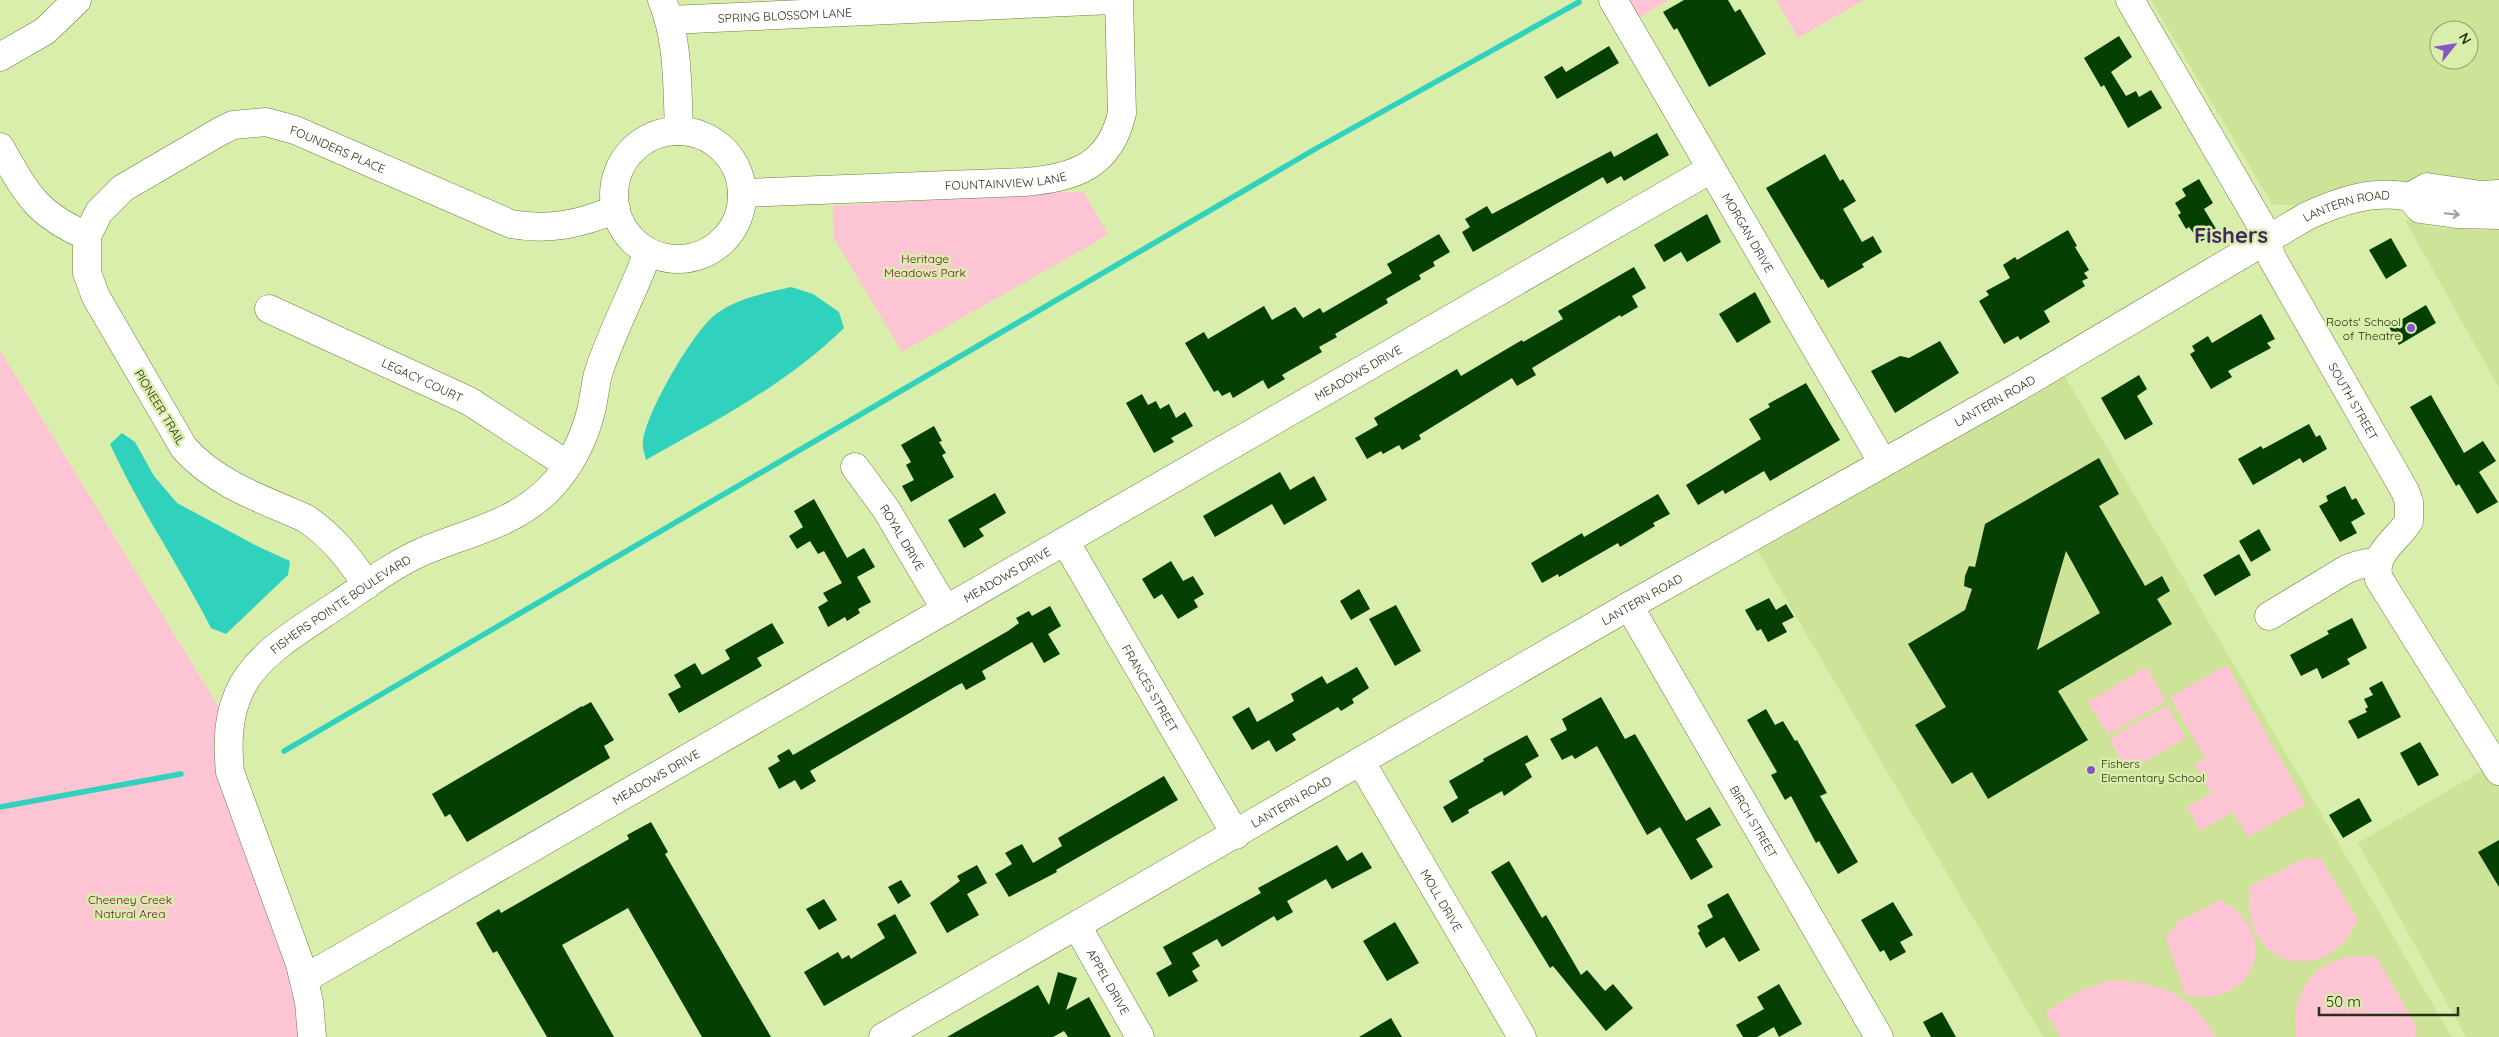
<svg xmlns="http://www.w3.org/2000/svg" width="2499" height="1037" font-family="Quicksand,sans-serif">
<rect width="100%" height="100%" fill="#d9eeaa"/>
<!-- built -->
<path fill="#cde398" fill-rule="evenodd" d="M2151 0H2499V183L2376 181 2307 206 2272 204ZM2439 30H2469V60H2439Z
M2405 220 2435 228 2488 230 2499 228V388Z
M2063 373 2247 687 2452 1037H2043L1756 548Z
M2499 761V1037H2466L2358 843Z"/>
<!-- green -->
<path fill="#fdc4d3" d="M1626 0H1669L1637 19Z
M1776 0H1864L1798 38Z
M1057 192H1084L1108 235 902 352 834 238 833 206Z
M0 350 219 707 225 794 296 991 298 1037H0Z
M2227 665 2306 804 2248 837 2233 812 2200 831 2187 807 2211 793 2194 764 2205 758 2170 697Z
M2146 667 2166 701 2108 735 2088 702Z
M2167 705 2186 738 2128 772 2109 739Z
M2305 858 2321 859 2358 920C2325 992 2237 964 2250 886Z
M2220 900C2284 932 2255 1011 2185 995L2166 938 2177 922Z
M2376 956 2417 1027 2415 1037H2296C2291 998 2307 965 2349 957 2357 955 2367 957 2376 956Z
M2111 980C2162 983 2189 992 2216 1037H2060L2045 1012 2080 991Z"/>
<!-- water -->
<path fill="#30d2bd" d="M791 287 813 294 839 312 844 328C787 384 715 421 646 460 645 455 642 447 643 442 645 414 694 330 716 314 737 298 766 293 791 287Z
M122 433 135 442 154 476 177 503 259 547 290 561 288 575 226 634 211 628C179 565 139 508 110 444Z"/>
<g fill="none" stroke-linecap="round" stroke-linejoin="round">
<!-- stream -->
<path stroke="#30d2bd" stroke-width="5.5" d="M284 751 1317 148 1579 2
M0 807 181 774"/>
</g>
<!-- building -->
<path fill="#063f02" fill-rule="evenodd" d="M1684 0H1728L1735 12 1740 9 1766 54 1709 87 1677 28 1674 30 1663 12Z
M2119 36 2132 57 2111 72 2126 96 2136 91 2139 97 2151 90 2162 108 2128 128 2104 85 2101 87 2084 58Z
M1609 46 1619 63 1557 99 1544 77 1562 66 1566 72Z
M1657 133 1669 155 1624 181 1621 176 1607 184 1603 177 1473 252 1462 232 1470 227 1465 219 1487 206 1492 214 1611 151 1614 157Z
M1825 154 1840 181 1843 179 1856 201 1843 209 1862 242 1873 236 1882 252 1862 264 1864 267 1828 288 1823 279 1821 280 1766 188Z
M2199 179 2213 203 2204 209 2218 232 2200 242 2189 227 2186 229 2178 215 2181 213 2175 203 2186 196 2182 189Z
M1707 214 1721 242 1687 262 1681 252 1664 262 1654 245Z
M2068 230 2077 246 2075 247 2089 270 2084 273 2088 278 2082 281 2085 286 2044 311 2050 322 2020 340 2018 336 2004 344 1979 301 1989 295 1986 291 2010 278 2003 265 2015 257 2017 260Z
M1439 234 1450 252 1433 262 1435 266 1419 275 1421 279 1386 299 1388 303 1335 334 1337 337 1319 347 1322 352 1282 375 1285 379 1268 389 1263 380 1233 398 1230 392 1222 396 1218 390 1214 392 1185 343 1204 332 1208 339 1264 306 1272 320 1295 307 1303 318 1320 308 1323 313 1392 273 1387 264Z
M2391 238 2407 266 2386 279 2369 250Z
M1634 267 1646 288 1632 296 1638 307 1621 317 1620 315 1532 368 1536 375 1517 386 1512 378 1419 435 1421 439 1402 450 1399 445 1383 454 1381 451 1367 459 1355 438 1378 425 1374 418 1457 369 1461 376 1522 340 1523 342 1563 319 1558 311Z
M1755 292 1771 322 1737 343 1719 314Z
M2426 305 2436 323 2399 345 2389 327Z
M2261 314 2275 339 2267 343 2271 348 2228 371 2232 377 2211 389 2190 354 2195 351 2192 346 2208 336 2212 343Z
M1940 341 1959 373 1895 413 1871 371 1900 356 1909 358Z
M2139 375 2147 389 2137 396 2153 424 2125 440 2101 398Z
M1806 383 1840 440 1770 481 1764 471 1725 494 1723 490 1698 505 1686 485 1761 439 1749 419 1770 407 1768 404Z
M1142 394 1148 405 1156 401 1160 409 1169 404 1176 418 1185 412 1193 426 1171 438 1174 442 1154 453 1126 403Z
M2431 395 2464 453 2483 441 2496 461 2479 472 2498 502 2477 514 2459 484 2456 486 2410 407Z
M2309 424 2316 437 2320 435 2327 449 2303 463 2300 458 2253 485 2238 459 2261 446 2263 449Z
M934 426 942 441 939 442 946 453 942 455 954 477 911 502 902 486 914 480 906 465 911 462 901 445Z
M2099 458 2119 494 2099 506 2145 586 2162 576 2170 591 2157 599 2172 624 2058 691 2088 740 1988 799 1972 772 1952 784 1915 725 1946 707 1908 644 1965 610 1972 589 1964 586 1965 576 1969 566 1975 567 1985 524ZM2066 551 2100 613 2037 650Z
M1280 472 1290 490 1314 476 1327 500 1284 525 1272 504 1215 537 1203 516Z
M2345 486 2352 500 2356 498 2365 514 2351 522 2357 533 2340 542 2319 506 2328 501 2326 496Z
M995 493 1006 513 979 529 984 536 964 548 948 520Z
M1658 494 1670 514 1653 523 1655 526 1620 547 1618 543 1559 577 1558 574 1542 583 1531 563 1582 533 1584 537Z
M814 499 847 558 864 548 875 567 857 577 871 602 858 609 860 613 847 621 845 617 828 627 818 607 828 601 823 593 842 583 824 551 818 554 810 541 797 549 789 536 803 527 794 511Z
M2259 529 2271 550 2251 562 2239 541Z
M2239 554 2251 575 2215 596 2203 575Z
M1171 561 1183 581 1193 576 1204 594 1194 600 1198 607 1178 619 1162 594 1154 599 1142 579Z
M1359 589 1370 609 1351 620 1340 601Z
M1769 598 1776 610 1786 604 1794 617 1782 623 1787 632 1768 642 1761 629 1757 631 1745 610Z
M1396 605 1421 651 1395 666 1369 619Z
M1050 606 1061 626 1048 634 1060 654 1044 663 1032 642 982 671 986 679 966 690 962 683 956 686 810 771 816 781 801 790 795 780 779 789 768 768 780 761 777 756 789 749 793 755 1008 631 1019 623 1016 618 1029 611 1032 616Z
M2352 618 2367 648 2347 659 2350 664 2322 679 2317 668 2301 676 2290 655 2329 634 2327 631Z
M772 623 784 643 757 658 762 666 679 713 668 694 681 687 674 675 695 663 702 675 730 659 725 650Z
M1357 667 1369 688 1352 699 1354 703 1341 711 1338 707 1292 734 1296 740 1276 752 1269 740 1252 750 1232 717 1249 707 1257 722 1294 701 1291 694 1322 676 1327 684Z
M2382 681 2401 717 2358 739 2348 721 2367 712 2365 709 2368 707 2364 699 2373 695 2369 688Z
M1601 697 1625 739 1635 734 1686 821 1710 807 1721 825 1696 839 1713 867 1691 880 1660 827 1647 835 1597 746 1575 759 1572 755 1562 760 1550 739 1567 730 1562 719Z
M591 702 614 740 604 746 610 758 467 842 450 814 445 817 432 794 582 706V707Z
M1766 709 1775 725 1783 721 1795 741 1797 740 1827 793 1820 796 1858 862 1838 874 1819 841 1816 843 1791 796 1785 800 1771 775 1777 772 1747 720Z
M1527 735 1539 756 1525 764 1532 777 1504 796 1502 791 1468 810 1469 813 1452 823 1443 807 1458 798 1449 781 1484 761 1483 759Z
M2420 742 2439 775 2418 786 2400 753Z
M1164 776 1178 800 1056 870 1057 872 1009 897 995 874 1012 864 1005 853 1022 844 1033 863 1062 846 1058 838Z
M2359 798 2372 821 2343 838 2329 815Z
M651 822 668 852 665 854 771 1037H702L628 908 562 945 614 1037H547L497 951 493 953 476 923 499 909 501 913 629 839 627 835Z
M2499 840V887L2478 852Z
M1337 845 1347 861 1362 852 1372 868 1332 889 1326 879 1287 901 1293 912 1277 921 1274 916 1222 947 1217 939 1192 953 1200 966 1192 971 1198 981 1169 997 1156 973 1172 964 1163 947 1261 893 1258 888Z
M1509 861 1542 918 1546 915 1581 975 1587 970 1605 991 1613 984 1633 1008 1606 1031 1553 966 1550 968 1491 872Z
M977 865 987 883 967 894 979 915 947 933 930 903 960 881 957 876Z
M901 880 911 896 898 904 888 887Z
M1728 893 1760 950 1739 962 1724 937 1706 948 1698 933 1700 931 1697 926 1713 917 1707 905Z
M824 899 837 920 819 930 806 909Z
M1893 902 1913 935 1900 942 1906 952 1890 961 1884 950 1880 952 1861 920Z
M895 914 917 953 824 1006 804 972 838 952 842 959 849 955 851 959 885 938 877 924Z
M1395 922 1419 963 1387 981 1363 941Z
M1058 972 1077 978 1066 1010 1089 997 1111 1037H1068L1064 1031 1053 1037H947L1038 985 1049 1005Z
M1779 984 1802 1024 1779 1037 1774 1027 1757 1037H1743L1736 1025 1764 1009 1757 997Z
M1942 1012 1956 1037H1931L1923 1022Z
M1391 1018 1402 1037H1359Z"/>
<g fill="none" stroke-linecap="round" stroke-linejoin="round">
<!-- minor casing -->
<g stroke="#6d7e3f" stroke-width="29">
<g id="minor">
<path d="M662 0C679 41 677 88 679 131"/>
<path id="s1" d="M1613 0 1883 463"/>
<path id="s2" d="M2130 0 2261 225 2272 258 2405 491 2409 502V521C2398 540 2371 553 2379 579L2499 771"/>
<path id="s3" d="M669 20 1112 0"/>
<path d="M0 57 45 31 77 0"/>
<circle cx="678" cy="195" r="64"/>
<path d="M0 147C27 194 36 214 87 236"/>
<path id="s4" d="M742 193 1025 182C1074 178 1110 166 1122 113L1119 0"/>
<path d="M2410 197 2427 187 2481 195 2499 194"/>
<path id="s5" d="M269 309 469 401 568 465"/>
<path id="s6" d="M855 467 886 509 946 610"/>
<path id="s7" d="M1065 541 1236 835"/>
<path id="s8" d="M367 585C349 558 332 536 305 518 262 499 216 484 184 448L96 297 87 273V236L99 212 123 188 219 132 233 125 266 122 295 130 511 224C549 231 581 224 616 209"/>
<path id="s9" d="M1629 606 1879 1037"/>
<path d="M2269 616 2347 569 2358 565 2378 561"/>
<path id="s10" d="M1361 762 1522 1037"/>
<path id="s11" d="M1077 926 1140 1037"/>
<path id="s12" d="M304 979 1711 169"/>
<path id="s13" d="M312 1037 309 1002 300 964 230 772C220 675 265 653 337 605 365 586 392 565 424 551 467 533 514 524 548 490 569 469 584 440 591 411 594 399 595 386 598 374 611 333 633 293 648 252"/>
<path id="s14" d="M883 1037 1629 606 2015 389 2307 216C2340 201 2374 189 2410 197L2420 209 2456 214 2499 215"/>
</g>
</g>
<!-- minor -->
<use href="#minor" stroke="#fff" stroke-width="28"/>
</g>
<!-- one-way arrows -->
<defs><path id="oneway-shaft" d="M-6 0H5M1.5-3L5.5 0L1.5 3" fill="none" stroke-width="1.6" stroke-linecap="round" stroke-linejoin="round" transform="scale(1.25)"/></defs>
<use stroke="#9ea195" href="#oneway-shaft" transform="translate(2452 214) rotate(6)"/>
<!-- markers -->
<g fill="#8953ca" stroke="#d9eeaa" stroke-width="2">
<circle cx="2411" cy="328" r="5"/>
<circle cx="2091" cy="770" r="5"/>
</g>
<g text-anchor="middle" dominant-baseline="central" stroke-width="5" stroke-linejoin="round" paint-order="stroke">
<!-- street labels -->
<g font-size="12" fill="#272f14" stroke="#d9eeaa">
<text stroke="none"><textPath href="#s3" startOffset="116">SPRING BLOSSOM LANE</textPath></text>
<text stroke="none"><textPath href="#s8" startOffset="768">FOUNDERS PLACE</textPath></text>
<text stroke="none"><textPath href="#s4" startOffset="264">FOUNTAINVIEW LANE</textPath></text>
<text stroke="none"><textPath href="#s14" startOffset="1685">LANTERN ROAD</textPath></text>
<text stroke="none"><textPath href="#s1" startOffset="269">MORGAN DRIVE</textPath></text>
<text stroke="none"><textPath href="#s12" startOffset="1216">MEADOWS DRIVE</textPath></text>
<text stroke="none"><textPath href="#s5" startOffset="169">LEGACY COURT</textPath></text>
<text stroke="none"><textPath href="#s14" startOffset="1281">LANTERN ROAD</textPath></text>
<text stroke="none"><textPath href="#s2" startOffset="460">SOUTH STREET</textPath></text>
<text transform="translate(160 407) rotate(59)">PIONEER TRAIL</text>
<text stroke="none"><textPath href="#s6" startOffset="85">ROYAL DRIVE</textPath></text>
<text stroke="none"><textPath href="#s12" startOffset="811">MEADOWS DRIVE</textPath></text>
<text stroke="none"><textPath href="#s14" startOffset="876">LANTERN ROAD</textPath></text>
<text stroke="none"><textPath href="#s13" startOffset="496">FISHERS POINTE BOULEVARD</textPath></text>
<text stroke="none"><textPath href="#s7" startOffset="170">FRANCES STREET</textPath></text>
<text stroke="none"><textPath href="#s12" startOffset="406">MEADOWS DRIVE</textPath></text>
<text stroke="none"><textPath href="#s14" startOffset="471">LANTERN ROAD</textPath></text>
<text stroke="none"><textPath href="#s9" startOffset="249">BIRCH STREET</textPath></text>
<text stroke="none"><textPath href="#s10" startOffset="160">MOLL DRIVE</textPath></text>
<text stroke="none"><textPath href="#s11" startOffset="64">APPEL DRIVE</textPath></text>
</g>
<!-- park labels -->
<g font-size="12" fill="#6b0d35" stroke="#d9eeaa">
<text x="925" y="258">Heritage<tspan x="925" dy="14">Meadows Park</tspan></text>
<text x="130" y="899">Cheeney Creek<tspan x="130" dy="14">Natural Area</tspan></text>
</g>
<!-- poi labels -->
<g font-size="12" fill="#272f14" stroke="#d9eeaa" text-anchor="end">
<text x="2401" y="321">Roots' School<tspan x="2401" dy="14">of Theatre</tspan></text>
<text x="2101" y="763" text-anchor="start">Fishers<tspan x="2101" dy="14">Elementary School</tspan></text>
</g>
<!-- town labels -->
<g font-size="22" font-weight="bold" fill="#422862" stroke="#d9eeaa">
<text x="2231" y="235">Fishers</text>
</g>
</g>
<!-- north arrow -->
<g transform="translate(2454 45) rotate(60)"><circle r="24" fill="#d9eeaa" stroke="#92a26e"/>
<path d="M0-4L9 19L0 12L-9 19Z" fill="#8953ca"/>
<text y="-8" font-size="14" font-weight="bold" text-anchor="middle" fill="#272f14">N</text>
</g>
<!-- scale -->
<path d="M2319 1007v8h139v-8" fill="none" stroke="#272f14" stroke-width="2.5"/>
<text x="2326" y="1007" font-size="15" fill="#272f14" stroke="#d9eeaa" stroke-width="4" paint-order="stroke">50 m</text>
</svg>
